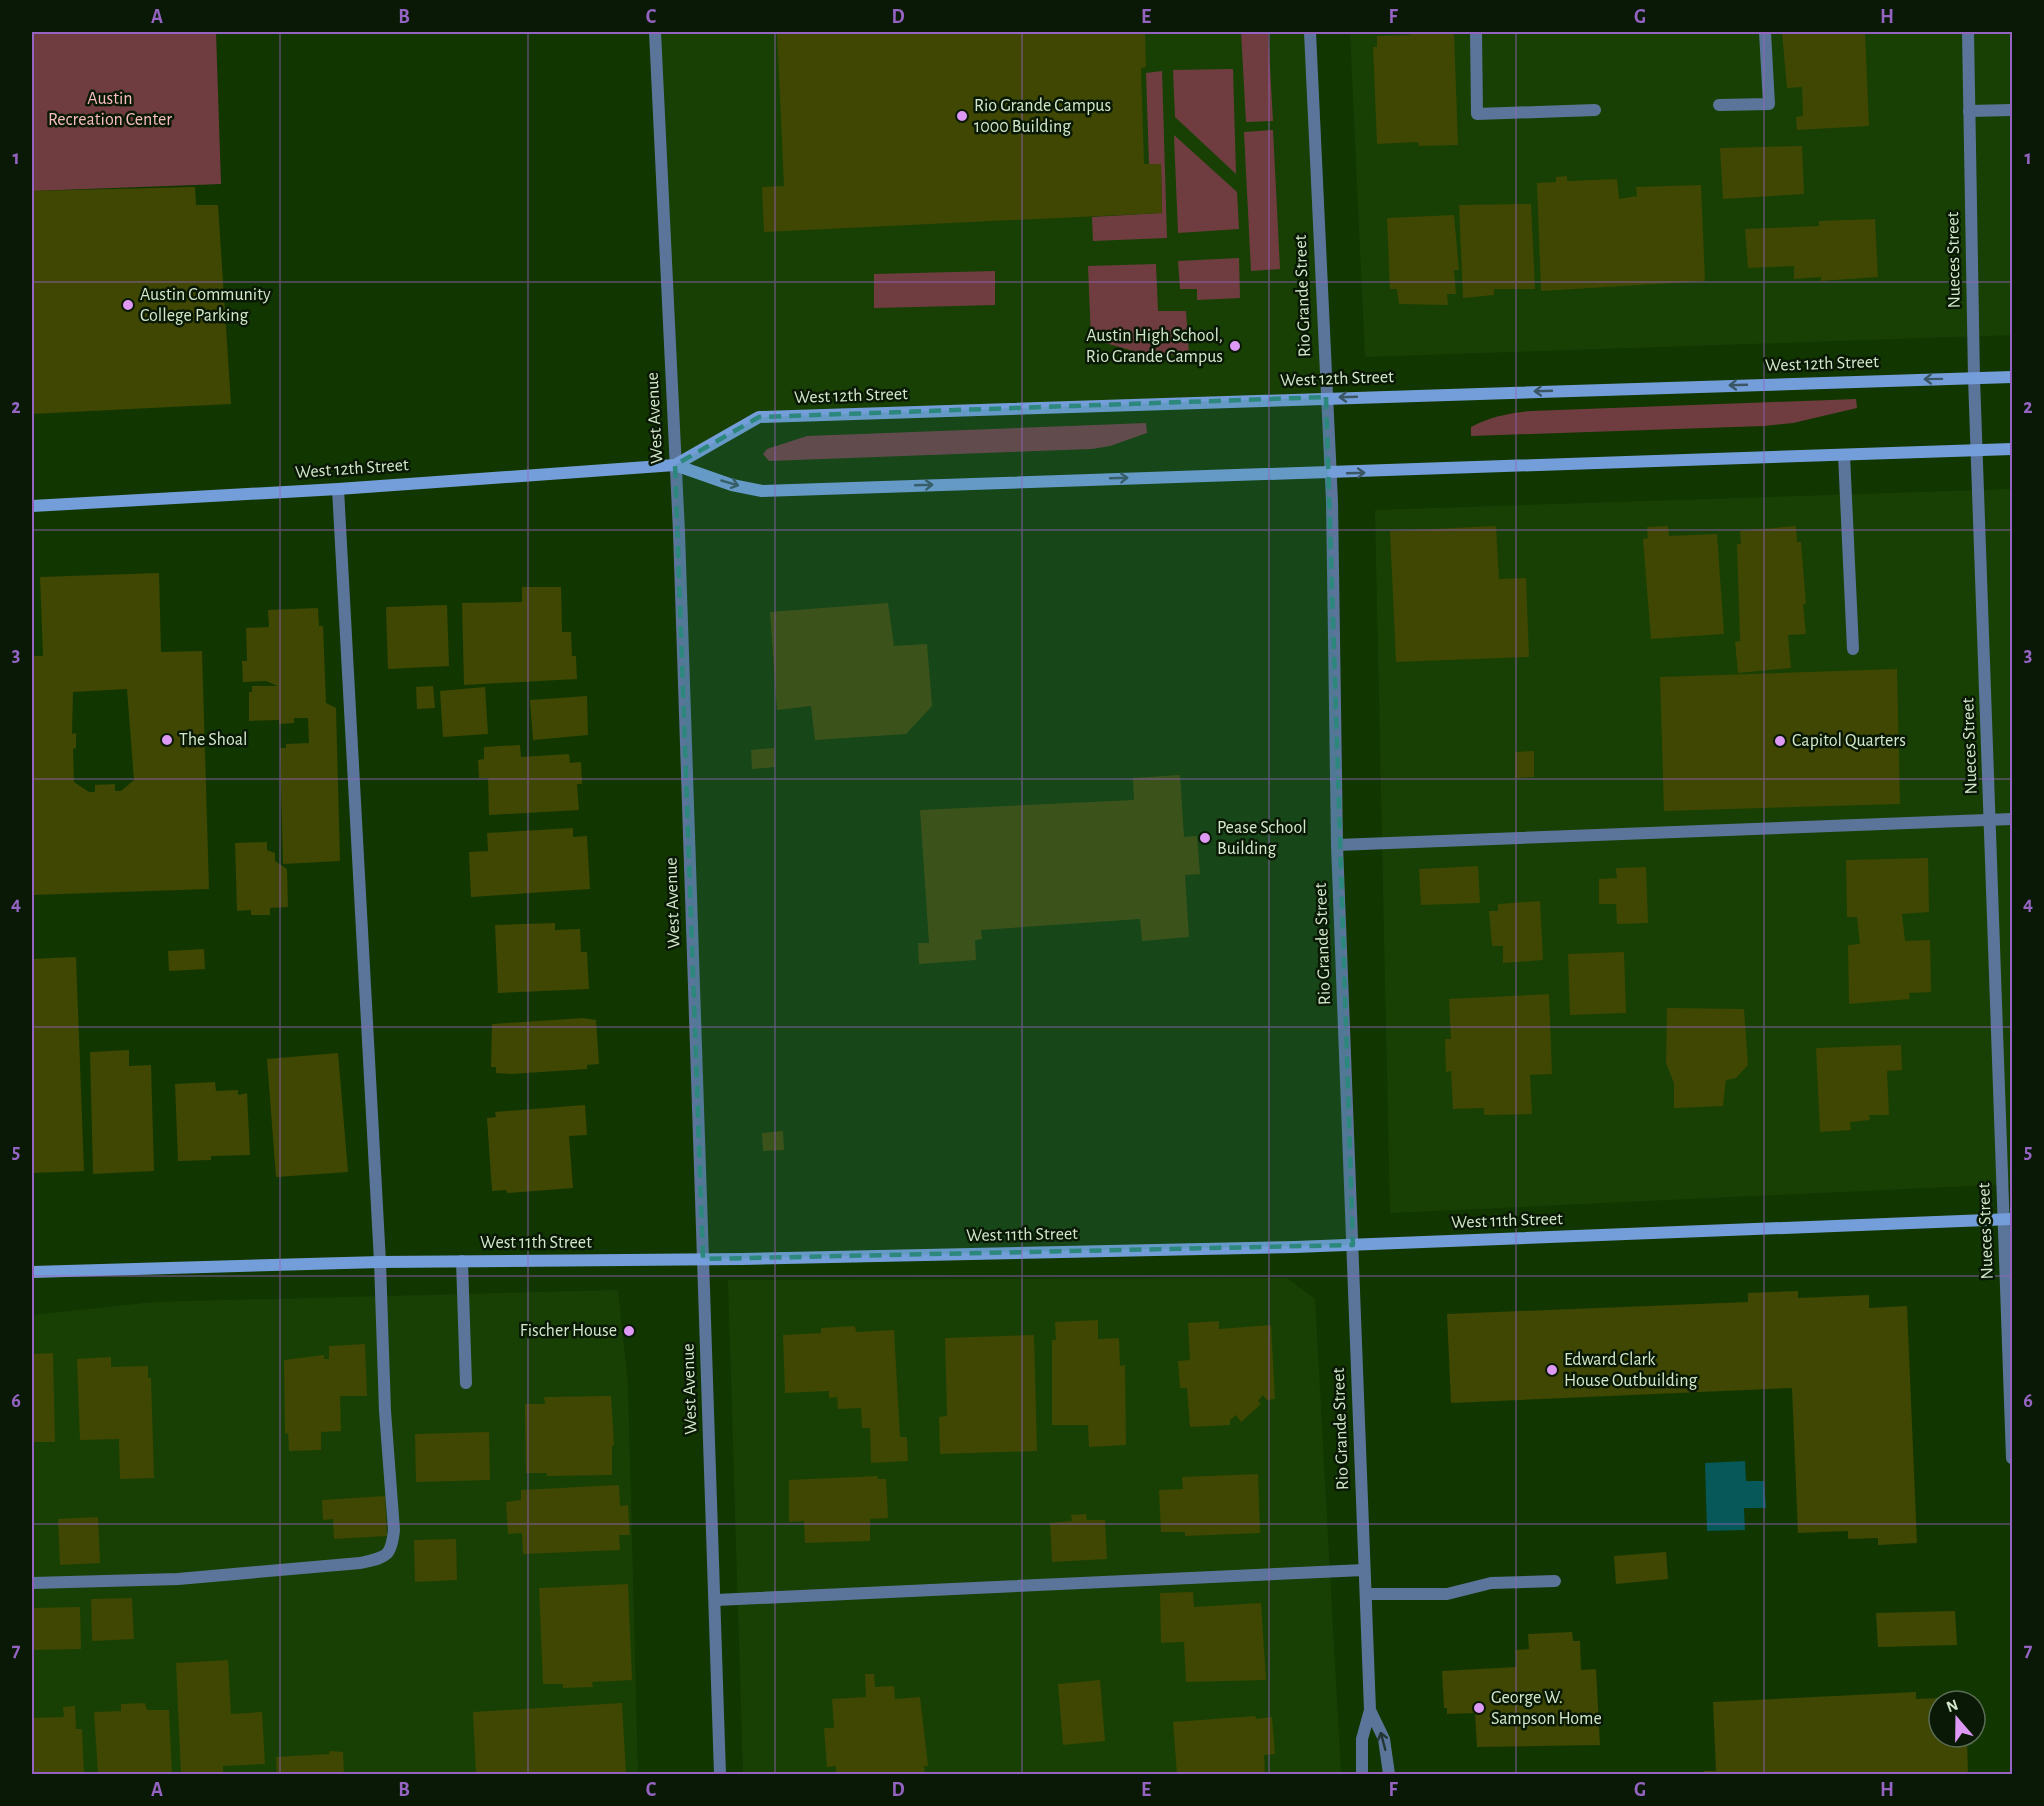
<svg xmlns="http://www.w3.org/2000/svg" width="2044" height="1806" font-family="'Alegreya Sans',sans-serif">
<rect width="100%" height="100%" fill="#123600"/>
<!-- built -->
<path fill="#184004" d="M655 32H1310L1326 397 759 417 675 465Z
M1350 32H2012V335L1365 357Z
M2012 489V1184L1390 1213 1375 510Z
M1287 1278 1315 1299 1341 1774H743L728 1280Z
M618 1290 628 1385 638 1774H32V1315L154 1302Z"/>
<!-- green -->
<path fill="#6f3d40" d="M32 32H216L221 184 32 191Z
M1241 32H1268L1273 121 1246 122Z
M1233 69 1236 174 1175 117 1173 70Z
M1162 71 1167 238 1093 241 1092 217 1162 213 1161 165 1149 164 1146 73Z
M1273 130 1280 269 1251 271 1244 132Z
M1174 135 1237 192 1239 229 1178 233Z
M1239 258 1240 298 1197 300V289H1180L1178 261Z
M1156 264 1158 311H1186L1189 355H1148L1091 339 1088 266Z
M995 271V305L874 308V274Z
M1856 399 1857 408 1793 423 1764 426 1471 436V427C1490 417 1509 413 1531 411Z
M1146 423 1147 433 1110 446 1092 449 769 461 763 454 767 449 807 436Z"/>
<!-- water -->
<path fill="#065859" d="M1745 1461 1746 1481H1764L1766 1508H1744L1745 1530 1707 1531 1705 1463Z"/>
<!-- building -->
<path fill="#3f4702" fill-rule="evenodd" d="M777 32H1145L1146 67 1141 68 1144 164H1161L1162 213 764 232 762 187 784 186Z
M1410 32H1454L1458 145 1419 146 1418 142 1377 144 1373 47H1377V36L1410 35Z
M1782 32H1865L1869 126 1797 130 1796 117 1803 116 1802 87 1787 88Z
M1802 146 1804 194 1723 199 1720 148Z
M1567 176V181L1617 179 1619 199 1637 196 1636 187 1701 185 1705 281 1541 291 1537 183 1556 182V177Z
M195 187 196 205H218L231 404 32 414V191Z
M1531 204 1535 289H1494V295L1463 298 1459 205Z
M1454 215 1459 270H1454L1456 294H1447L1448 305 1399 304 1397 289H1390L1387 218Z
M1875 219 1878 277 1821 281V277L1794 279V266L1748 268 1745 229 1819 226V221Z
M1496 526 1499 579 1526 578 1529 657 1396 662 1390 531Z
M1668 526 1669 536 1717 534 1724 634 1651 639 1643 539 1648 538 1647 527Z
M1796 526 1797 542H1801L1806 604H1803L1806 634 1788 635 1791 668 1738 673 1735 642 1740 641 1737 544H1741L1740 531Z
M159 573 161 652 202 651 209 889 32 895V656H43L40 577ZM127 689 134 780 121 791H115V784L95 785V792H89L74 782 73 749 76 748V733L72 734 73 692Z
M522 587H561L562 632H571L572 656H576L577 679 464 685 462 603 522 602Z
M888 603 894 646 927 644 932 706 906 734 815 740 811 706 777 710 770 612Z
M447 605 449 666 388 669 386 607Z
M318 608 319 626H323L326 703 336 708 340 861 283 864 280 748H286V744L309 743 308 718H294V723L279 724V720L249 721V692H252V686H277L266 681 243 682 242 661H247L246 628 269 627 268 610Z
M1897 669 1900 804 1664 811 1660 677Z
M433 686 435 708 417 709 416 687Z
M485 687 488 734 443 737 440 691Z
M587 696 588 735 533 740 530 700Z
M520 745 521 757 569 754 570 763 581 762 582 784H577L579 810 489 815 488 778H479L478 760 484 759V747Z
M774 748 775 767 752 769 751 750Z
M1534 751V777L1515 778V752Z
M1180 775 1184 837 1197 836 1200 874 1185 875 1189 937 1142 941 1140 919 981 930 982 939 975 940 976 960 919 964 918 943H929L920 810 1134 800 1133 778Z
M573 828V837L587 836 590 889 471 897 469 852 488 851 487 833Z
M267 842V850L275 853V861L287 869 288 907 270 908V915H251V910L237 911 235 843Z
M1928 858 1929 912 1902 914 1905 941 1930 940 1931 992 1909 993 1910 999 1849 1004 1848 945 1860 944 1857 917H1847L1846 860Z
M1478 866 1480 903 1421 905 1419 869Z
M1646 867 1648 923 1617 924 1616 904H1599V879L1617 878 1616 868Z
M1540 901 1543 960 1503 963V946H1492L1489 911H1498V904Z
M555 923V930L580 929 581 952H587L589 989 498 993 495 925Z
M204 949 205 969 169 971 168 951Z
M1624 952 1626 1013 1570 1015 1568 954Z
M76 957 84 1171 32 1173V959Z
M1549 994 1552 1074 1530 1075 1532 1114 1484 1115V1108L1453 1109 1451 1071 1446 1072 1445 1039H1451L1449 999Z
M1667 1008 1744 1009 1748 1065 1736 1078 1726 1080 1723 1106 1674 1108V1083L1666 1063Z
M583 1018 596 1020 599 1064 587 1065V1069L511 1074 496 1073V1067H491L492 1024Z
M1901 1045 1902 1070 1887 1071 1889 1115H1869L1870 1120 1850 1122 1851 1130 1820 1132 1816 1048Z
M129 1050V1066L151 1065 154 1171 93 1174 90 1052Z
M338 1053 348 1172 276 1177 267 1059Z
M215 1082 216 1091 238 1090V1095L247 1093 250 1155 211 1156V1160L178 1161 175 1084Z
M585 1105 587 1135 569 1136 573 1188 507 1193 506 1190 492 1191 487 1118 496 1117 495 1112Z
M783 1131 784 1150 763 1151 762 1133Z
M1798 1291V1298L1869 1295V1308L1907 1306 1917 1543 1878 1545V1538L1848 1539V1531L1798 1533 1792 1388 1451 1403 1447 1314 1748 1302V1293Z
M1098 1320V1339L1119 1338 1120 1366 1125 1365 1126 1445 1089 1447 1088 1425H1052V1340H1056L1055 1322Z
M1219 1321V1329L1271 1325 1275 1399 1267 1400 1263 1395 1258 1401 1261 1404 1241 1422 1236 1415 1230 1420V1425L1190 1427 1187 1388H1180L1178 1361 1190 1360 1188 1323Z
M855 1326 856 1332 894 1330 900 1437H907L908 1461 871 1463 870 1428H862L861 1408 838 1409 837 1397 829 1398V1391L785 1393 783 1335 821 1333V1328Z
M1034 1335 1037 1451 940 1454 939 1417 947 1416 945 1338Z
M365 1344 367 1396H340L341 1431 321 1432V1450L289 1451 288 1433 285 1434 284 1360 324 1355V1359H329V1346Z
M53 1353 55 1442H32V1354Z
M111 1357V1367L148 1366V1378H151L154 1478 120 1479 119 1439 80 1440 77 1359Z
M611 1396 614 1445 612 1446V1475L547 1476V1473H526L525 1404H545L544 1397Z
M489 1432 490 1480 416 1482 415 1434Z
M1258 1474 1260 1533 1185 1536V1532H1161L1159 1490 1183 1489 1182 1477Z
M878 1476 877 1479H886L888 1518 870 1519V1541L805 1543 804 1521 789 1522V1480Z
M619 1485 620 1506 628 1505 630 1535H619L620 1550 523 1554 522 1533 508 1534 506 1502 521 1500V1490Z
M385 1496 387 1536 334 1539 333 1519 323 1520 322 1500Z
M1086 1514 1087 1520H1105L1107 1559 1052 1562 1050 1523 1072 1521 1071 1515Z
M98 1517 100 1563 60 1565 58 1519Z
M456 1539 457 1580 415 1582 414 1540Z
M1666 1552 1668 1579 1616 1584 1614 1556Z
M628 1584 632 1680 592 1682 593 1687 563 1688V1684H543L539 1588Z
M1193 1592 1194 1607 1261 1603 1266 1680 1186 1682 1184 1642 1161 1643 1160 1593Z
M132 1598 134 1639 92 1641 91 1599Z
M80 1607 81 1649 32 1650V1608Z
M1955 1611 1957 1645 1878 1647 1876 1613Z
M1572 1632 1573 1641H1580L1581 1670 1596 1669 1600 1745 1477 1747 1475 1713 1447 1714V1708H1444L1442 1671 1516 1667V1650L1529 1649 1528 1634Z
M228 1660 231 1714 262 1712 265 1764 223 1766V1774H181L176 1663Z
M865 1674H874L875 1687 894 1686 895 1699 920 1697 928 1766H924L925 1774H836V1766L827 1767 824 1728H834L832 1699 866 1697Z
M1100 1680 1105 1741 1063 1745 1058 1684Z
M1916 1692V1699L1965 1697V1701H1939V1737H1967L1968 1774H1704V1771H1716L1713 1702Z
M145 1703 147 1710H169L172 1774H98L94 1712 121 1711V1704Z
M622 1703 626 1774H476L473 1712Z
M75 1706 76 1729H82L84 1774H32V1718L64 1717 63 1707Z
M1255 1716 1256 1719 1272 1717 1275 1754 1264 1755 1265 1774H1177L1173 1722Z
M330 1751 343 1752 344 1774H277L276 1757 329 1754Z"/>
<g fill="none" stroke-linecap="round" stroke-linejoin="round">
<!-- lane -->
<path stroke="#5b759a" stroke-width="12" d="M1476 32 1477 114 1595 110
M1719 105 1769 104 1765 32
M1969 111 2012 110
M1844 455 1853 649
M1337 845 2012 819
M462 1261 466 1383
M32 1583 178 1579 360 1563C386 1557 391 1558 394 1530L385 1411 380 1262 338 489
M1366 1594H1447L1491 1583 1555 1581
M716 1600 1364 1570"/>
<!-- street -->
<path stroke="#5b759a" stroke-width="12" d="M655 32 679 532 720 1774
M1310 32 1332 501 1337 845 1370 1710 1362 1739V1774
M1968 32 1974 378 2012 1458
M1370 1710 1384 1739 1389 1774"/>
<!-- secondary -->
<path stroke="#749ed9" stroke-width="12" d="M675 465 759 417 2012 377
M32 506 338 489 675 465 732 485 762 491 2012 449
M32 1272 380 1262 742 1259 1295 1247 2012 1219"/>
</g>
<!-- one-way arrows -->
<defs><path id="oneway-shaft" d="M-6 0H5M1.5-3L5.5 0L1.5 3" fill="none" stroke-width="1.6" stroke-linecap="round" stroke-linejoin="round" transform="scale(1.5)"/></defs>
<g stroke="#3a5564">
<use href="#oneway-shaft" transform="translate(1933 379) rotate(179)"/>
<use href="#oneway-shaft" transform="translate(1738 385) rotate(178)"/>
<use href="#oneway-shaft" transform="translate(1543 391) rotate(178)"/>
<use href="#oneway-shaft" transform="translate(1348 397) rotate(178)"/>
<use href="#oneway-shaft" transform="translate(1356 473) rotate(-2)"/>
<use href="#oneway-shaft" transform="translate(1119 478) rotate(-2)"/>
<use href="#oneway-shaft" transform="translate(730 483) rotate(16)"/>
<use href="#oneway-shaft" transform="translate(924 485) rotate(-2)"/>
</g>
<use stroke="#223532" href="#oneway-shaft" transform="translate(1383 1741) rotate(-105)"/>
<!-- marked area -->
<path fill="#2c877c" fill-opacity="0.2" stroke="#2c877c" stroke-width="4.5" stroke-dasharray="12 8" stroke-linejoin="round" d="M1326 397 1353 1245 703 1259 675 465 759 417Z"/>
<!-- grid -->
<path fill="none" stroke="#9564c3" stroke-width="1.5" stroke-opacity="0.55" d="M280 32V1774M528 32V1774M775 32V1774M1022 32V1774M1269 32V1774M1516 32V1774M1764 32V1774M32 282H2012M32 530H2012M32 779H2012M32 1027H2012M32 1276H2012M32 1524H2012"/>
<!-- markers -->
<g fill="#dd99f4" stroke="#0a1905" stroke-width="2">
<circle cx="962" cy="116" r="6"/>
<circle cx="128" cy="305" r="6"/>
<circle cx="1235" cy="346" r="6"/>
<circle cx="167" cy="740" r="6"/>
<circle cx="1780" cy="741" r="6"/>
<circle cx="1205" cy="838" r="6"/>
<circle cx="629" cy="1331" r="6"/>
<circle cx="1552" cy="1370" r="6"/>
<circle cx="1479" cy="1708" r="6"/>
</g>
<g text-anchor="middle" dominant-baseline="central" stroke-width="5" stroke-linejoin="round" paint-order="stroke">
<!-- park labels -->
<g font-size="18" fill="#fabebf" stroke="#0a1905">
<text x="110" y="99">Austin<tspan x="110" dy="21">Recreation Center</tspan></text>
</g>
<!-- poi labels -->
<g font-size="18" fill="#d3e8cb" stroke="#0a1905" text-anchor="start">
<text x="974" y="106">Rio Grande Campus<tspan x="974" dy="21">1000 Building</tspan></text>
<text x="140" y="295">Austin Community<tspan x="140" dy="21">College Parking</tspan></text>
<text x="1223" y="336" text-anchor="end">Austin High School,<tspan x="1223" dy="21">Rio Grande Campus</tspan></text>
<text x="179" y="740">The Shoal</text>
<text x="1792" y="741">Capitol Quarters</text>
<text x="1217" y="828">Pease School<tspan x="1217" dy="21">Building</tspan></text>
<text x="617" y="1331" text-anchor="end">Fischer House</text>
<text x="1564" y="1360">Edward Clark<tspan x="1564" dy="21">House Outbuilding</tspan></text>
<text x="1491" y="1698">George W.<tspan x="1491" dy="21">Sampson Home</tspan></text>
</g>
<!-- street labels -->
<g font-size="18" fill="#d3e8cb" stroke="#0a1905">
<text transform="translate(1954 260) rotate(-91)">Nueces Street</text>
<text transform="translate(1303 296) rotate(-92)">Rio Grande Street</text>
<text transform="translate(1822 364) rotate(-2)">West 12th Street</text>
<text transform="translate(1337 379) rotate(-2)">West 12th Street</text>
<text transform="translate(851 396) rotate(-2)">West 12th Street</text>
<text transform="translate(655 418) rotate(-93)">West Avenue</text>
<text transform="translate(352 469) rotate(-4)">West 12th Street</text>
<text transform="translate(1970 746) rotate(-92)">Nueces Street</text>
<text transform="translate(673 903) rotate(-92)">West Avenue</text>
<text transform="translate(1323 944) rotate(-92)">Rio Grande Street</text>
<text transform="translate(1507 1221) rotate(-2)">West 11th Street</text>
<text transform="translate(1986 1231) rotate(-92)">Nueces Street</text>
<text transform="translate(1022 1235) rotate(-1)">West 11th Street</text>
<text x="536" y="1243">West 11th Street</text>
<text transform="translate(690 1389) rotate(-92)">West Avenue</text>
<text transform="translate(1341 1429) rotate(-92)">Rio Grande Street</text>
</g>
</g>
<!-- border -->
<rect width="2044" height="1806" fill="none" stroke="#0a1905" stroke-width="66"/>
<!-- north arrow -->
<g transform="translate(1957 1719) rotate(340)"><circle r="28" fill="#0a1905" stroke="#5a6c54" stroke-width="1.5"/>
<path d="M0-4.5L10 22L0 15L-10 22Z" fill="#dd99f4"/>
<text y="-9" font-size="16" font-weight="bold" text-anchor="middle" fill="#d3e8cb">N</text>
</g>
<rect x="33" y="33" width="1978" height="1740" fill="none" stroke="#9564c3" stroke-width="2"/>
<g font-size="20" text-anchor="middle" font-weight="bold" fill="#9564c3">
<text x="157" y="23">A</text>
<text x="404" y="23">B</text>
<text x="651" y="23">C</text>
<text x="898" y="23">D</text>
<text x="1146" y="23">E</text>
<text x="1393" y="23">F</text>
<text x="1640" y="23">G</text>
<text x="1887" y="23">H</text>
<text x="16" y="164">1</text>
<text x="2028" y="164">1</text>
<text x="16" y="413">2</text>
<text x="2028" y="413">2</text>
<text x="16" y="661">3</text>
<text x="2028" y="661">3</text>
<text x="16" y="910">4</text>
<text x="2028" y="910">4</text>
<text x="16" y="1158">5</text>
<text x="2028" y="1158">5</text>
<text x="16" y="1407">6</text>
<text x="2028" y="1407">6</text>
<text x="16" y="1656">7</text>
<text x="2028" y="1656">7</text>
<text x="157" y="1796">A</text>
<text x="404" y="1796">B</text>
<text x="651" y="1796">C</text>
<text x="898" y="1796">D</text>
<text x="1146" y="1796">E</text>
<text x="1393" y="1796">F</text>
<text x="1640" y="1796">G</text>
<text x="1887" y="1796">H</text>
</g>
</svg>
